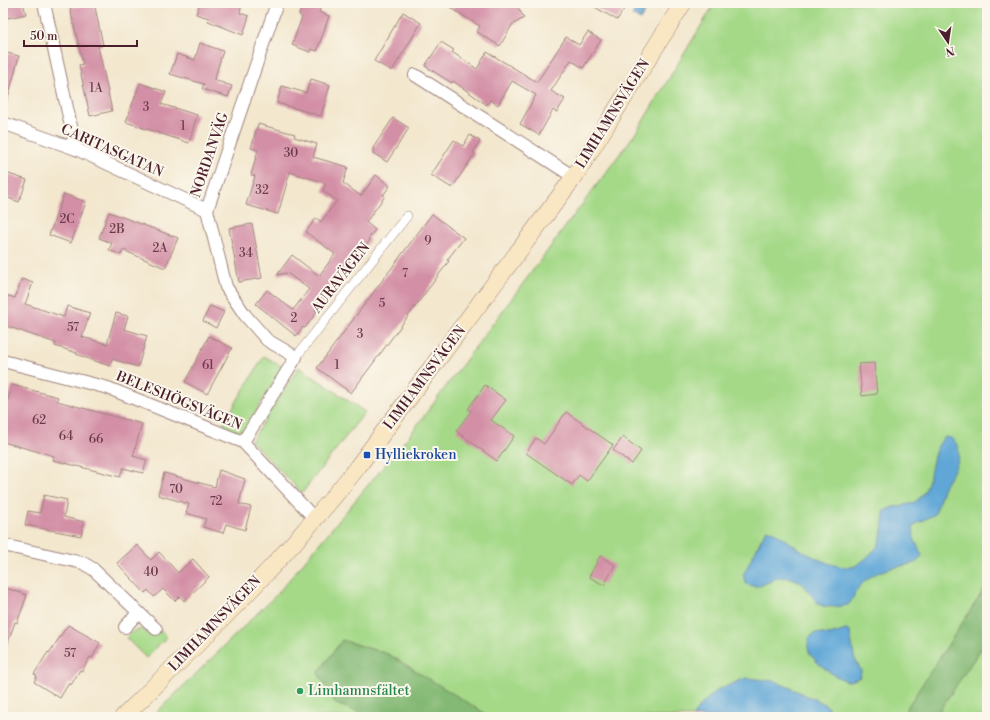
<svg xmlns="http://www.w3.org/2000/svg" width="990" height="720" viewBox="0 0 990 720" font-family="'Libre Bodoni',serif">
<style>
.green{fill:#a5d988;stroke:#787c5a}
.forest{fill:#84b974;stroke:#676c50}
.water{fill:#61a7d7;stroke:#566381}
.building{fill:#d38fa6}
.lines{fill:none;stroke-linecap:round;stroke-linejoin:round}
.pedestrian-casing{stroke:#9e837c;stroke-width:10}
.minor-casing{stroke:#9e837c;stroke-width:14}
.secondary-casing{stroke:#9e837c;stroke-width:18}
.pedestrian{stroke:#fff;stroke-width:9}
.minor{stroke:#fff;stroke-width:12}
.secondary{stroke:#f9e7c3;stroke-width:17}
.transit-dot{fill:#1a4fb4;stroke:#fbf7ec;stroke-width:1.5}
.leisure-dot{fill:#2e9e5b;stroke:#fbf7ec;stroke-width:1.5}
.labels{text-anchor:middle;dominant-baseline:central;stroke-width:4;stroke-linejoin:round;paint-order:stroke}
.number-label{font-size:12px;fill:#6c3b4a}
.street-label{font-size:14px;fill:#4a1f2b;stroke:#fbf7ec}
.transit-label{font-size:14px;fill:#164399;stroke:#fbf7ec;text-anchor:start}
.leisure-label{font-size:14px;fill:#27864d;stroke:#fbf7ec;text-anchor:start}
</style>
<rect width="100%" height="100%" fill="#fbf7ec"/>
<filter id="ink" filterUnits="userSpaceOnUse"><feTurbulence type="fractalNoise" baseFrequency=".025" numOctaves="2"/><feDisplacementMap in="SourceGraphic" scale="8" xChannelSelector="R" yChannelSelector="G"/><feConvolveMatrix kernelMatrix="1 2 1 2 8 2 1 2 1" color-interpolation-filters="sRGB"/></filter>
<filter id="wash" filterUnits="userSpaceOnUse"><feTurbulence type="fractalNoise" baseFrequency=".012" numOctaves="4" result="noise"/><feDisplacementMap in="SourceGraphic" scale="16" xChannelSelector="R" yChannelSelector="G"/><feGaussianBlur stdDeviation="0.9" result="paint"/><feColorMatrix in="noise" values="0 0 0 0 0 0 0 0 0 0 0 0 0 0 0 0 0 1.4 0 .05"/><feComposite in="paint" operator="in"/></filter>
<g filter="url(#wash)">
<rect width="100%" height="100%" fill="#f3e7ce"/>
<g class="green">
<path d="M715,3H987V717H152L278,593L409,436L637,131Z"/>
<path d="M264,356L283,367L242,435L223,424Z"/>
<path d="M299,367L365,412L302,493L251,441Z"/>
<path d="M142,629L151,635L159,629L167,637L146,658L126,638L133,631Z"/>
</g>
<g class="forest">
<path d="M987,585V640L935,717H901Z"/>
<path d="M342,640L388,654L491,717H373L336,704L318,673Z"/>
</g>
<g class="water">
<path d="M639,3H651L640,20L632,15Z"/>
<path d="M945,437L951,438C970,454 950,474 943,489C940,497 938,506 935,514L913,526L914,538L922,556L916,563C894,568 876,568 859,587C854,592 853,601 848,605C841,606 830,608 823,606C811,602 810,582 790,578C771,574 764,592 746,584L743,575L766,530H771C791,543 825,569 851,567C858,567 872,553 877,547C884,537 881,522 885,511C894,503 912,510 923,494C934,477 929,451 945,437Z"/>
<path d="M846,630L850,632L854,657L861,671L860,677C856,679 852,681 848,681C837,679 812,661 809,651C807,647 808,642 809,638L815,633L830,635Z"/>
<path d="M746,678L775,681L825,704L829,709L827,717H693L698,708L717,690Z"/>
</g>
<g id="blocks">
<g class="building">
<path d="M3,3H23L26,14L3,19Z"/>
<path d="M94,3L103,45L98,46L112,111L90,116L79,65L83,64L70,8Z"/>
<path d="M200,3H242L240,13L249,16L243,35L208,21L209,18L196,14Z"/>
<path d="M303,3H322L319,12L329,16L317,51L311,49L310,52L292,45L302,17L299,15Z"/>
<path d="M443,3H505L511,7L516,4L524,18L512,25L500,46L477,32L480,26Z"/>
<path d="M588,3H614L624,9L617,20Z"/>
<path d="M403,12L421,23L392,71L374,61Z"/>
<path d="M588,32L601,40L583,68L571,60L551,91L565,99L557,112L553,110L539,135L520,124L536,95L512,81L498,105L490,100L487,105L453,81L452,83L425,66L441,42L454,50L452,52L477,69L487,52L537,82L566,37L579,45Z"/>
<path d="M200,43L223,51L214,80L232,86L228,97L202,89L204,84L170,74L177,54L195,60Z"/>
<path d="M3,52L19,56L7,101L3,100Z"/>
<path d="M311,79L330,85L321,116L277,103L282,86L306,93Z"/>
<path d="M140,83L166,92L161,104L197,115L189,143L126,122Z"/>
<path d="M393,118L409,128L387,162L373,153V148Z"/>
<path d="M258,124L295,134L294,137L317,144L313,157L348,167L343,183L361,196L376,175L390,186L383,195L385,196L366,222L375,230L368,239L370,240L331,293L329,292L315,310L317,312L305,328L303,327L296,336L256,304L267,290L293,310L309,289L287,273L277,275L292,255L319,276L335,254L306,232L316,218L321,222L337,201L323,191L326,183L290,172L278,214L246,205L255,176L251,175L258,150L251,148Z"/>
<path d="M470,135L480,141L473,152L475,153L452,188L431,175L454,140L463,146Z"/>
<path d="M3,172L27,180L19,202L3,196Z"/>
<path d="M64,194L86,202L71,243L49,235Z"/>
<path d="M109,212L178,238L165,268L123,250L121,255L109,250L112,243L99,238Z"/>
<path d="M432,214L464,238L447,260L449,261L351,393L317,368Z"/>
<path d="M252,224L262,278L239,282L229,228Z"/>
<path d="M22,279L33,283L25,304L64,317L67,306L90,313L82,337L107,344L116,313L128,316L124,329L147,336L138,367L112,359L110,366L89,359L76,354L77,353L55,346L56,343L3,325V294L15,298Z"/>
<path d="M210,306L224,312L216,328L203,321Z"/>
<path d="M209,336L232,348L207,394L185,382Z"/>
<path d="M874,363L877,394L862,396L859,364Z"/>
<path d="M12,385L58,397L57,401L142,424L133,456L147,460L143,473L123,468L120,477L53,460L54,456L3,442V418Z"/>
<path d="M485,385L506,400L491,420L514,436L497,461L456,431L471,411L468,409Z"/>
<path d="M566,412L613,445L587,481L579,475L572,485L526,453L536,438L544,444Z"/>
<path d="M623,437L641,451L632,464L613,450Z"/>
<path d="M219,470L245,479L239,504L251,507L245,530L226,524L223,533L203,527L206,519L186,513L189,504L158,495L164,473L215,487Z"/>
<path d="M44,495L67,500L64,517L84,522L81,536L25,525L28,511L40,513Z"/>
<path d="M137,545L151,560L159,552L178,573L193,559L209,577L184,601L180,596L175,601L163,589L154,597L148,590L145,593L117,563Z"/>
<path d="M600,556L615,565L604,585L589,577Z"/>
<path d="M3,587L27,595L17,623L15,622L5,650H3Z"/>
<path d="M68,625L100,643L92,658L90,657L82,671L80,670L71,685L69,683L60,698L34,682L37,676L34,674L48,652L49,653Z"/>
</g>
</g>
</g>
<g filter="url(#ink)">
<use href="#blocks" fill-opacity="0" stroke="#9e837c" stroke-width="1"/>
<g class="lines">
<g class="pedestrian-casing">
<path id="pedestrian" d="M296,357L407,216"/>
</g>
<g class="minor-casing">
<g id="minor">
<path d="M44,3L76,149"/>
<path d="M415,75L574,177"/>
<path d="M3,123L76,149L207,210"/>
<path d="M3,361L108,388L243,442L315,519"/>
<path d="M243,442L296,357L267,340L245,315L226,287L207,210L277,3"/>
<path d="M3,545L83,563L93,569L156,629"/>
<path d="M125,627L138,613"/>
</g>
</g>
<g class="secondary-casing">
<path id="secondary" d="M123,717C204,638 286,558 356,469L574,177L683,3"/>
</g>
<use href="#pedestrian" class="pedestrian"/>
<use href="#minor" class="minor"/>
<use href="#secondary" class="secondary"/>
</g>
</g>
<rect class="transit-dot" x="363" y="451" width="8" height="8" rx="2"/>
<circle class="leisure-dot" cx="300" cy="691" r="4"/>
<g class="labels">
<g class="number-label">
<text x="96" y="88">1A</text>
<text x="146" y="107">3</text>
<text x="183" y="126">1</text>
<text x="291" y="153">30</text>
<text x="262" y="190">32</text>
<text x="67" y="219">2C</text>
<text x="117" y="229">2B</text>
<text x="428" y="241">9</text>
<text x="160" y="248">2A</text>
<text x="246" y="253">34</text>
<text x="405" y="273">7</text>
<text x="382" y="303">5</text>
<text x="294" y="318">2</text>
<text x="73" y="327">57</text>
<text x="360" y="334">3</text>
<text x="208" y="365">61</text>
<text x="337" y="365">1</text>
<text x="39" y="420">62</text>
<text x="66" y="436">64</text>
<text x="96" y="439">66</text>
<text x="176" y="489">70</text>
<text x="216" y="501">72</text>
<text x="151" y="572">40</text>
<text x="70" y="653">57</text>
</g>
<g class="street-label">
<text transform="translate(613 114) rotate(-58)">LIMHAMNSVÄGEN</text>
<text transform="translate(112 151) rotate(24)">CARITASGATAN</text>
<text transform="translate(210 155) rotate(-71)">NORDANVÄG</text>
<text transform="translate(341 278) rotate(-52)">AURAVÄGEN</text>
<text transform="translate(425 378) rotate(-53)">LIMHAMNSVÄGEN</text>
<text transform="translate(179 401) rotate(22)">BELESHÖGSVÄGEN</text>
<text transform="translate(215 624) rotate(-46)">LIMHAMNSVÄGEN</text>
</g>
<g class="transit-label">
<text x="375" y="455">Hylliekroken</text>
</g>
<g class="leisure-label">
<text x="308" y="691">Limhamnsfältet</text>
</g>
</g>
<rect width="990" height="720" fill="none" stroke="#fbf7ec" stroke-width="16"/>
<g transform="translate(948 42) rotate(167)" stroke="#fbf7ec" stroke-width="3" paint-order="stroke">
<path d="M0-3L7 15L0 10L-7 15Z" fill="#4a1f2b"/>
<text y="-6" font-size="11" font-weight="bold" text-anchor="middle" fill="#4a1f2b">N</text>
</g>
<path d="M24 40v6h113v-6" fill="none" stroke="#4a1f2b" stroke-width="2"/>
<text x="30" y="40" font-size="12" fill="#4a1f2b" stroke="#fbf7ec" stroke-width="3" paint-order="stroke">50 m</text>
</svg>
